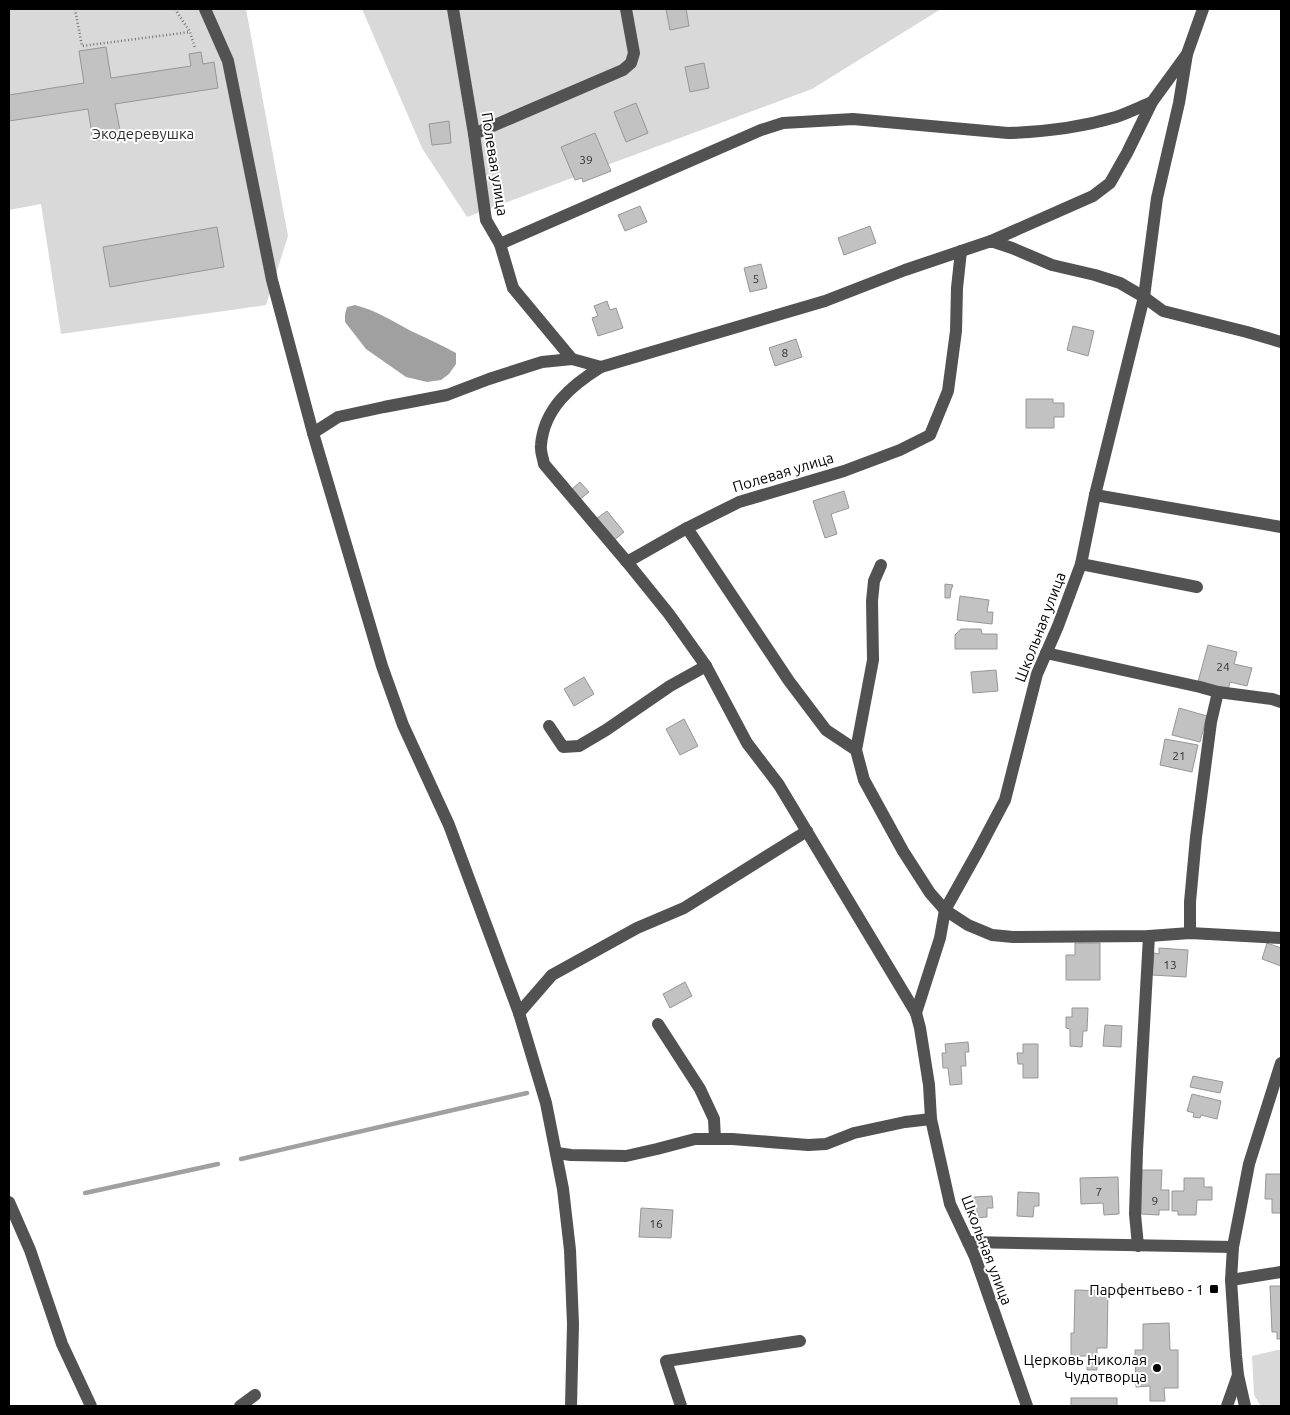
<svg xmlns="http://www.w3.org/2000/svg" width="1290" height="1415" viewBox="0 0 1290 1415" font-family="Ubuntu,sans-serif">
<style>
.green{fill:#d9d9d9}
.water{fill:#a0a0a0}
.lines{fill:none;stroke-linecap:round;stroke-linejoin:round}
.stream{stroke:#a0a0a0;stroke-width:4.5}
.building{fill:#c2c2c2;stroke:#969696}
.path{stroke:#747474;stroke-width:2.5;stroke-dasharray:1 2.5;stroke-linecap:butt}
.minor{stroke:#525252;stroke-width:12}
.poi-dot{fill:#000;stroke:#fff;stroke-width:2}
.labels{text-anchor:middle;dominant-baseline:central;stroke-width:4;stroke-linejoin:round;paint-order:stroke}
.number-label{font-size:12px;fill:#303030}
.park-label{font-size:15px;fill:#303030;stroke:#fff}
.street-label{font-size:15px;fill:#000;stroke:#fff}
.poi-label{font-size:15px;fill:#000;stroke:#fff;text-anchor:end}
</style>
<rect width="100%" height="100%" fill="#fff"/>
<g class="green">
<path d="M9,9H246L288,236L266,305L61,334L41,204L9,210Z"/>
<path d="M362,9H941L812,89L467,217L422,148Z"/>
<path d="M1277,1350H1281V1406H1261L1254,1395L1252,1356Z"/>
</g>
<path class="water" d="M355,305C375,310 393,321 411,331C426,338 442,345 456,353V364L449,374L441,380L427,382L406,377L366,349L345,322V314L347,307Z"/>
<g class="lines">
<g class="stream">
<path d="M241,1159L527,1093"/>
<path d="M85,1193L218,1164"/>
</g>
</g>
<g class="building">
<path d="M666,9H686L689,26L670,30Z"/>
<path d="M106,47L111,78L191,66L189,54L201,52L203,64L214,62L218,88L115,104L121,136L93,141L88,109L9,121V95L84,83L79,51Z"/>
<path d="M704,63L709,88L690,92L685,67Z"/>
<path d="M636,103L648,133L626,142L614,112Z"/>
<path d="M449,121L451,143L432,145L429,124Z"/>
<path d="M595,133L611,171L583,182L582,178L575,180L561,147Z"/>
<path d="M640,206L647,222L625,231L618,215Z"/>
<path d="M870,226L876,243L844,255L838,238Z"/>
<path d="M217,227L224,267L110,287L103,247Z"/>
<path d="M761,264L767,288L750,292L744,268Z"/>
<path d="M607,301L610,310L616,308L623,328L598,336L592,318L598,316L594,306Z"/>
<path d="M1073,326L1094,331L1088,356L1067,350Z"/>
<path d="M796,339L802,357L775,366L769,348Z"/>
<path d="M1026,399H1053V403H1064V417H1054V428H1026Z"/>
<path d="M580,482L589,492L579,500L571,490Z"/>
<path d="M844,491L849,508L831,514L837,534L825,538L813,501Z"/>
<path d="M607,511L624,532L613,541L596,519Z"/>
<path d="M945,584L953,585L951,590L950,598H945Z"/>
<path d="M960,596L989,600L987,612H993L992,624L957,620Z"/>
<path d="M961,629H981L982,634H997V649H955V635Z"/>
<path d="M1208,645L1237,652L1234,664L1252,668L1247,686L1230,682L1228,690L1198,682Z"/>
<path d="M996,670L998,691L973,693L971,672Z"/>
<path d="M584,677L594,694L574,706L564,689Z"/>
<path d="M1179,708L1207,716L1200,742L1172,735Z"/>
<path d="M684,719L698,746L680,755L666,729Z"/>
<path d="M1165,739L1198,745L1192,772L1160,765Z"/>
<path d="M1075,943H1100V980H1066V955H1075Z"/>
<path d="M1267,943L1281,948V966L1262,959Z"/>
<path d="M1159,948L1188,950L1186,977L1152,975L1154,953L1159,954Z"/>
<path d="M685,982L692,996L670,1008L663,994Z"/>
<path d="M1072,1008H1088L1087,1031H1083L1082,1047L1070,1046V1029L1066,1028V1017H1072Z"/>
<path d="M1105,1025L1122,1026L1121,1047L1103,1046Z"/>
<path d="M968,1042L969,1052H965L966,1066H961L962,1084L950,1085L948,1068H943L942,1053H946L945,1044Z"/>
<path d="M1023,1044H1038V1078H1023V1064H1018L1017,1053H1023Z"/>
<path d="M1193,1076L1223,1082L1220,1093L1190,1087Z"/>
<path d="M1192,1094L1221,1101L1217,1119L1201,1115L1200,1118L1193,1117L1194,1113L1187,1111Z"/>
<path d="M1142,1170H1162L1161,1190H1169V1210H1159V1215L1141,1214Z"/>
<path d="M1266,1174H1281V1213H1272V1199H1265Z"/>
<path d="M1118,1177L1119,1214L1104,1215L1103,1203L1081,1204L1080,1178Z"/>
<path d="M1184,1178H1204V1187H1212V1200H1197L1196,1215H1178V1211H1172V1191H1184Z"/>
<path d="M1018,1192L1039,1193V1206H1034L1033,1217L1017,1216Z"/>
<path d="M992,1196L993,1208H987V1217L975,1218L974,1197Z"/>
<path d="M641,1208L673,1210L671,1238L639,1237Z"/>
<path d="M1270,1286H1281V1339H1277V1332H1272Z"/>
<path d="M1075,1290L1108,1291L1107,1348H1097V1370H1087L1088,1356H1071V1333H1074Z"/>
<path d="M1169,1323L1170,1350H1178V1388H1164L1165,1401H1150V1386L1136,1387L1135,1350H1143V1324Z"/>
<rect x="1071" y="1398" width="46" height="8"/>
</g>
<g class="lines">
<g class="path">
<path d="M75,9L82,46L190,32"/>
<path d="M175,9L190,32L195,48"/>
</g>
<g class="minor">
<path d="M205,9L228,61L272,280L313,433L382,666L403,725L449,825L519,1013L546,1103L563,1189L570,1250L573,1324L571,1406"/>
<path d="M453,9L474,134L486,220L500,244L513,288L572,359L601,367"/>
<path d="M474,134L623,70L631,63L634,53L626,9"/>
<path d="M991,241L1093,196L1110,183L1127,153L1152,102L1187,54L1203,9"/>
<path d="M500,244L761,130L783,123L853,119L1008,133C1043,132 1082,127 1116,117C1128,113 1140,107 1152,102"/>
<path d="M313,433L338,417L384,407L447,395L489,379L542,362L572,359"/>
<path d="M1095,495L1281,527"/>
<path d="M687,528L789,681L826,730L856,750L864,780L903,851L930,893L945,910L968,925L992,935L1013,937L1149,936L1190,933L1281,938"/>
<path d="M627,562L687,528L739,502L844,471L900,450L930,435L948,391L956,331L957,288L961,251"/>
<path d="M1081,564L1197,587"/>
<path d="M1046,653L1200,687L1218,692L1272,699L1281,702"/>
<path d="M549,726L563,747L579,746L606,730L670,686L706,666"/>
<path d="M856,750L873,660L872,601L874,581L881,565"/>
<path d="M1190,933V902L1196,837L1211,722L1218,692"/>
<path d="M519,1013L552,975L637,928L684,908L807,831"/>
<path d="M916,1013L940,938L945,910L978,851L1005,800L1037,674L1058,626L1081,564L1095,495L1144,297L1157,198L1179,103L1187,54"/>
<path d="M658,1024L700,1089L714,1119L715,1139"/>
<path d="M557,1153L571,1155L626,1156L657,1149L695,1139H732L808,1145L826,1144L854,1133L905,1122L931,1119"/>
<path d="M9,1202L30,1250L62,1344L91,1406"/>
<path d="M968,1242L1233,1247"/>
<path d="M1138,1246L1135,1214L1137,1151L1149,936"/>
<path d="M1231,1280L1281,1272"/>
<path d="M240,1406L255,1395"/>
<path d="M681,1406L666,1361L800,1341"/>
<path d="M1027,1406L975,1257L950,1204L931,1119L929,1085L920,1028L916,1013L779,785L747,743L706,666L669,614L627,562L544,464C543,458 540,451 541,445C544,408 572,385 601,367L825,301L905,270L991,241L1012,248L1052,265L1095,275L1120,283L1144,297L1163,311L1247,332L1281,342"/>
<path d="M1227,1406L1238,1375"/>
<path d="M1245,1406L1238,1375L1236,1355L1231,1280L1233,1247L1249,1164L1281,1063"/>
</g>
</g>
<g class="poi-dot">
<rect x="1209" y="1284" width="10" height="10" rx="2.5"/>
<circle cx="1157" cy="1368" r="5"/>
</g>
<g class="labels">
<g class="number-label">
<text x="586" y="159">39</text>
<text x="756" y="278">5</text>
<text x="785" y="352">8</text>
<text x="1223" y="666">24</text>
<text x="1179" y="755">21</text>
<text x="1170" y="964">13</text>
<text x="1099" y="1191">7</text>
<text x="1155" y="1200">9</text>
<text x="656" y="1223">16</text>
</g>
<g class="park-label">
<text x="143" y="133">Экодеревушка</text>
</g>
<g class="street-label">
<text transform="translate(495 164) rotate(81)">Полевая улица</text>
<text transform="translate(783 472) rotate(-17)">Полевая улица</text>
<text transform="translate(1040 627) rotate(-69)">Школьная улица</text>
<text transform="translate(987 1250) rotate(69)">Школьная улица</text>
</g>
<g class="poi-label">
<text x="1204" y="1289">Парфентьево - 1</text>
<text x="1147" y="1359">Церковь Николая<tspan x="1147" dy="17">Чудотворца</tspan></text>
</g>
</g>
<rect width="1290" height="1415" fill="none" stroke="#000000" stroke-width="20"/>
</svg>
